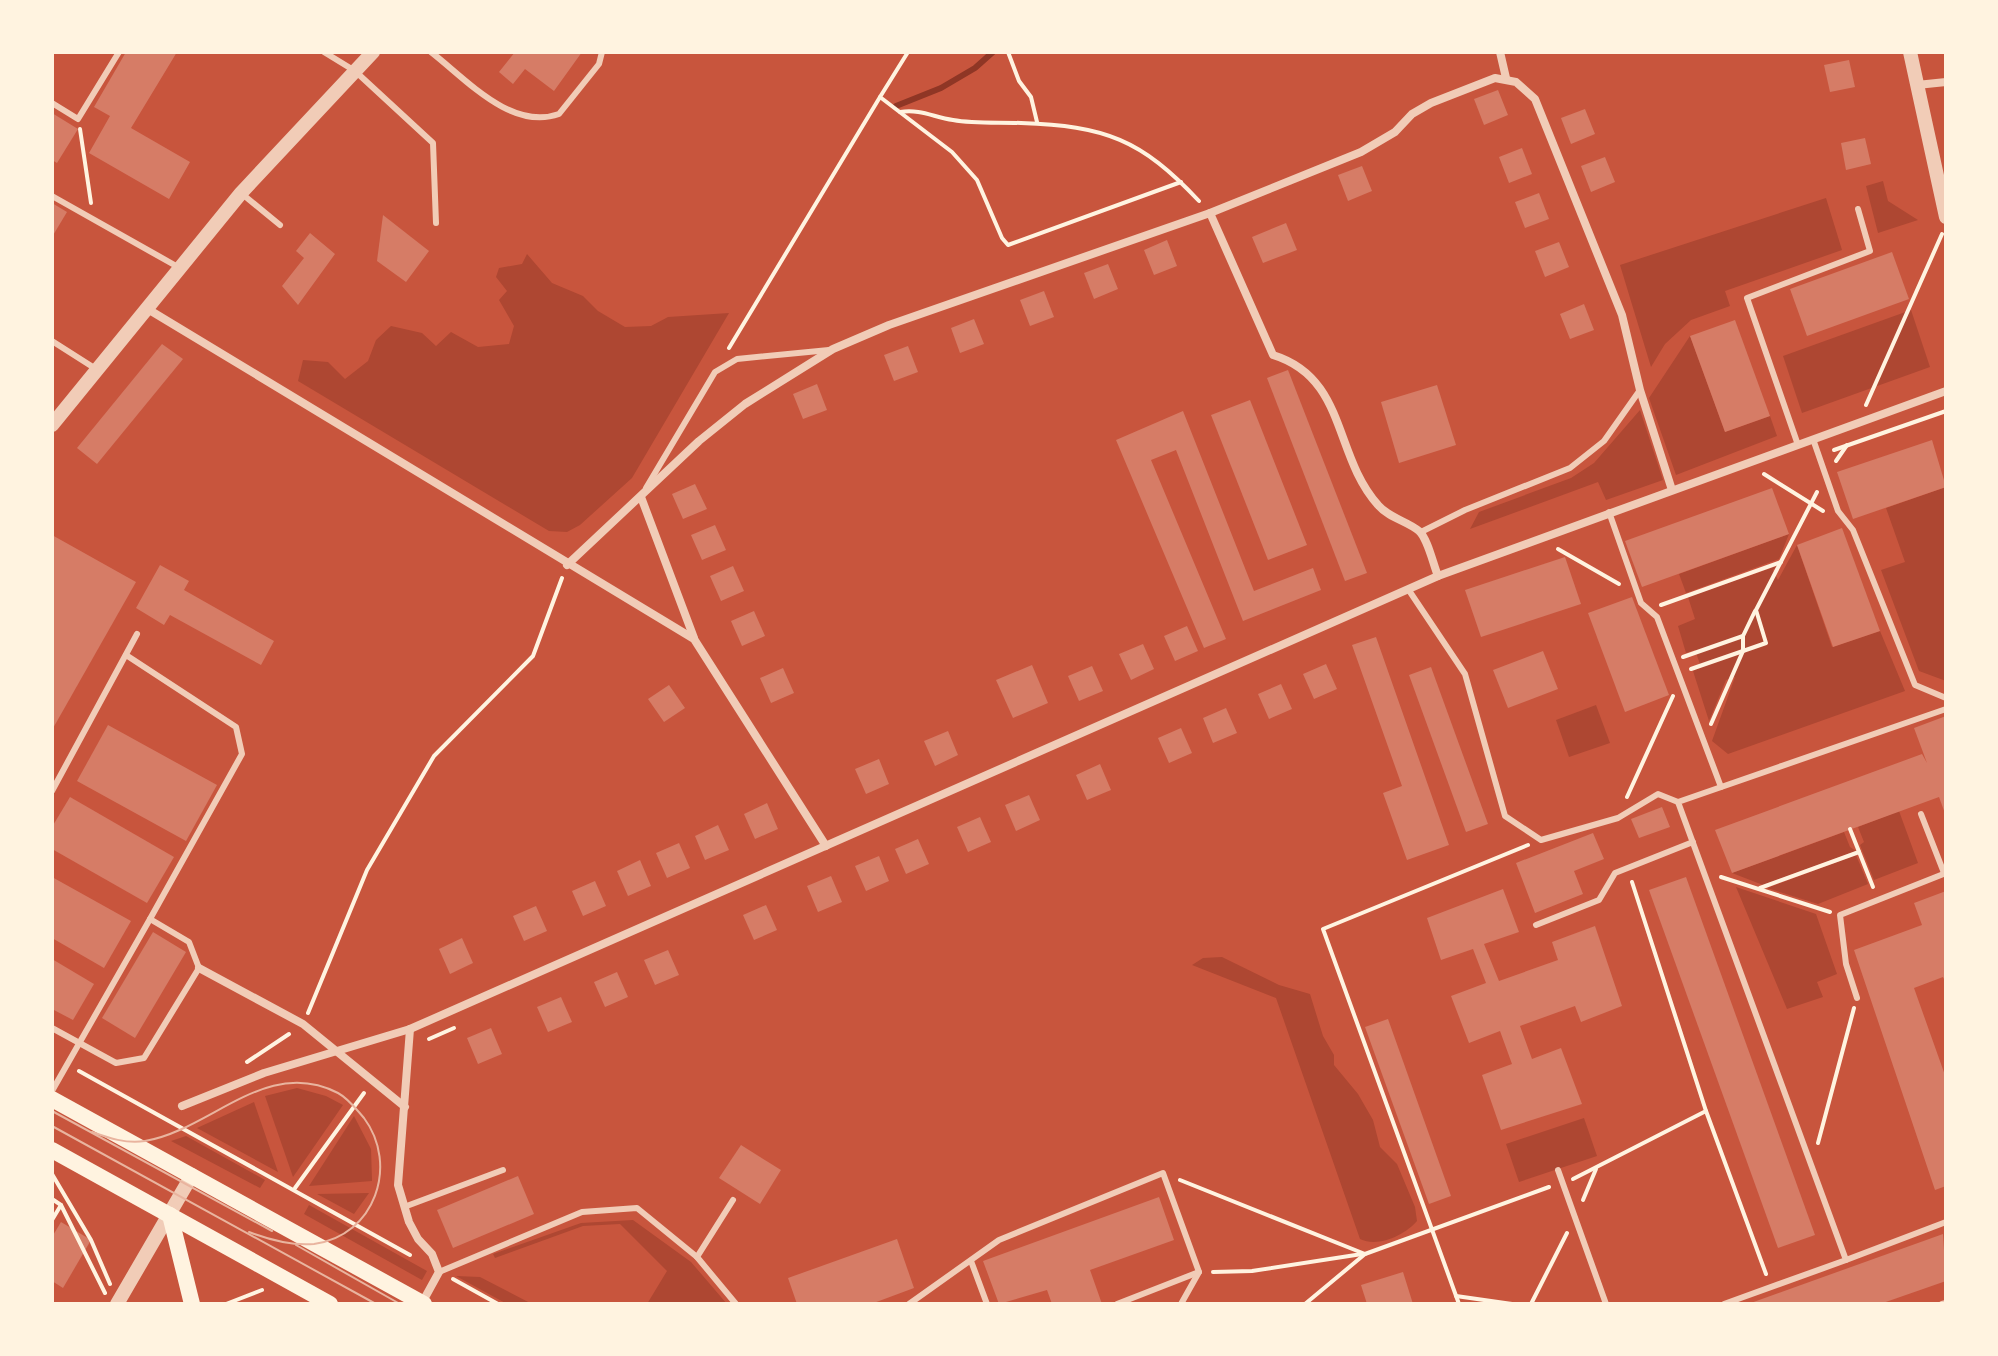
<svg xmlns="http://www.w3.org/2000/svg" width="1998" height="1356" viewBox="0 0 1998 1356" font-family="'Alegreya Sans',sans-serif">
<style>
.green{fill:#ae4732}
.lines{fill:none;stroke-linecap:round;stroke-linejoin:round}
.stream{stroke:#8f3625;stroke-width:6}
.building{fill:#d67c66}
.path{stroke:#fff3e0;stroke-width:4}
.service{stroke:#f1ccb7;stroke-width:6}
.minor{stroke:#f1ccb7;stroke-width:8}
.tertiary{stroke:#f1ccb7;stroke-width:14}
.secondary{stroke:#fff3e0;stroke-width:16}
.tram{stroke:#e9b49f;stroke-width:2}
</style>
<rect width="100%" height="100%" fill="#c8553d"/>
<g class="green">
<path d="M1883,181L1888,201L1918,220L1878,233L1866,186Z"/>
<path d="M1826,198L1842,250L1725,291L1730,306L1691,320L1665,344L1651,367L1620,265Z"/>
<path d="M527,254L552,283L583,296L598,311L625,327L651,326L668,317L729,313L632,478L580,525L567,532L549,531L298,381L303,360L328,362L345,379L368,361L376,340L391,326L422,333L436,346L451,332L478,347L509,344L514,326L499,300L507,291L496,277L499,268L522,264Z"/>
<path d="M1911,310L1930,367L1802,413L1783,356Z"/>
<path d="M1690,336L1725,432L1770,416L1777,436L1676,475L1649,398Z"/>
<path d="M1640,410L1663,480L1606,500L1598,482L1470,529L1479,512L1571,478L1594,463Z"/>
<path d="M1946,487V681L1919,671L1881,570L1905,562L1886,508Z"/>
<path d="M1789,534L1779,559L1686,593L1679,574Z"/>
<path d="M1797,545L1832,647L1880,631L1905,691L1728,754L1712,741L1735,677L1726,680L1709,721L1693,671L1701,667L1695,650L1686,653L1678,626L1695,619L1688,597L1777,566L1773,570L1778,580Z"/>
<path d="M1596,705L1610,743L1569,757L1556,720Z"/>
<path d="M1899,811L1918,863L1874,880L1860,845L1864,842L1858,827Z"/>
<path d="M1844,832L1850,847L1856,851L1763,885L1732,873Z"/>
<path d="M1856,855L1868,884L1818,904L1767,888Z"/>
<path d="M1736,887L1816,914L1837,974L1817,982L1823,997L1787,1009Z"/>
<path d="M1222,957L1279,985L1310,994L1323,1036L1334,1055V1065L1358,1094L1373,1120L1380,1147L1397,1164L1415,1207L1417,1221C1405,1235 1378,1248 1360,1239L1276,998L1192,965L1203,958Z"/>
<path d="M297,1088L326,1096L343,1105L293,1177L265,1096Z"/>
<path d="M254,1102L278,1172L197,1128Z"/>
<path d="M354,1116L371,1149L372,1181L309,1186Z"/>
<path d="M1584,1118L1597,1156L1519,1182L1506,1144Z"/>
<path d="M186,1136L265,1180L260,1188L171,1141Z"/>
<path d="M369,1193L354,1214L317,1194Z"/>
<path d="M309,1205L427,1271L422,1280L304,1214Z"/>
<path d="M633,1220L691,1262L727,1304H647L667,1271L620,1224L583,1226L495,1258L493,1254L581,1223Z"/>
<path d="M456,1276L480,1277L532,1304H507Z"/>
</g>
<g class="lines">
<path class="stream" d="M896,106L941,88L975,68L993,52"/>
</g>
<g class="building">
<path d="M126,52H177L131,128L190,162L169,199L89,153L110,116L94,107Z"/>
<path d="M515,52H582L554,91L525,69L513,84L499,72Z"/>
<path d="M1849,60L1855,87L1830,92L1824,65Z"/>
<path d="M1498,90L1508,115L1484,125L1474,99Z"/>
<path d="M1585,109L1595,134L1571,144L1561,118Z"/>
<path d="M52,113L78,129L57,163L52,160Z"/>
<path d="M1865,138L1871,164L1846,170L1841,143Z"/>
<path d="M1522,148L1532,174L1509,183L1499,157Z"/>
<path d="M1605,157L1615,182L1591,192L1581,166Z"/>
<path d="M1362,166L1372,191L1348,201L1338,175Z"/>
<path d="M1539,193L1549,219L1525,228L1515,202Z"/>
<path d="M52,203L67,212L52,237Z"/>
<path d="M383,215L429,251L406,282L377,261Z"/>
<path d="M1286,223L1297,250L1263,263L1252,237Z"/>
<path d="M310,233L335,254L298,305L282,286L304,258L296,251Z"/>
<path d="M1167,240L1177,266L1154,275L1144,250Z"/>
<path d="M1559,242L1569,267L1545,277L1535,251Z"/>
<path d="M1892,252L1909,299L1807,336L1790,289Z"/>
<path d="M1108,264L1118,289L1094,299L1084,273Z"/>
<path d="M1044,291L1054,317L1030,326L1020,300Z"/>
<path d="M1584,304L1594,330L1570,339L1560,314Z"/>
<path d="M974,319L984,344L960,353L951,328Z"/>
<path d="M1735,320L1770,416L1725,432L1690,336Z"/>
<path d="M162,344L183,359L97,464L77,448Z"/>
<path d="M908,346L918,372L894,381L884,355Z"/>
<path d="M1288,370L1367,573L1345,581L1267,378Z"/>
<path d="M817,384L827,410L803,419L793,394Z"/>
<path d="M1437,385L1456,445L1399,463L1381,402Z"/>
<path d="M1250,400L1307,545L1268,560L1211,415Z"/>
<path d="M1183,411L1254,591L1313,568L1321,590L1243,621L1176,450L1151,460L1226,639L1204,648L1116,440Z"/>
<path d="M1932,440L1946,487L1853,519L1837,472Z"/>
<path d="M695,484L707,509L683,519L672,494Z"/>
<path d="M1772,488L1789,534L1642,587L1625,541Z"/>
<path d="M715,525L726,550L702,560L691,535Z"/>
<path d="M1842,528L1880,631L1833,647L1797,545Z"/>
<path d="M52,535L136,582L52,730Z"/>
<path d="M1565,557L1581,604L1481,637L1465,590Z"/>
<path d="M160,565L189,581L184,590L274,641L261,665L170,615L164,625L136,608Z"/>
<path d="M733,566L744,591L721,601L710,576Z"/>
<path d="M1632,597L1669,695L1625,712L1588,613Z"/>
<path d="M754,611L765,636L742,646L731,621Z"/>
<path d="M1187,626L1198,651L1175,661L1164,636Z"/>
<path d="M1376,637L1449,845L1407,860L1383,793L1402,786L1352,645Z"/>
<path d="M1143,644L1154,669L1131,680L1119,654Z"/>
<path d="M1543,651L1558,689L1508,708L1493,670Z"/>
<path d="M1326,664L1337,689L1314,699L1303,674Z"/>
<path d="M1032,665L1048,703L1013,718L996,680Z"/>
<path d="M1092,666L1103,691L1079,701L1068,676Z"/>
<path d="M1431,667L1488,824L1466,832L1409,675Z"/>
<path d="M783,668L794,693L771,703L760,678Z"/>
<path d="M1281,684L1292,709L1269,719L1258,694Z"/>
<path d="M669,685L685,708L664,722L648,699Z"/>
<path d="M1226,708L1237,733L1213,743L1203,718Z"/>
<path d="M1946,716V816L1939,797L1732,873L1715,830L1922,754L1927,763L1914,728Z"/>
<path d="M108,725L217,785L186,841L77,781Z"/>
<path d="M1181,728L1192,753L1169,763L1158,738Z"/>
<path d="M948,731L958,755L935,766L924,741Z"/>
<path d="M879,759L889,784L866,794L855,769Z"/>
<path d="M1100,764L1111,790L1087,800L1076,775Z"/>
<path d="M1029,795L1040,820L1016,831L1005,805Z"/>
<path d="M70,797L174,857L147,903L52,849V827Z"/>
<path d="M767,803L778,829L755,839L744,814Z"/>
<path d="M1662,807L1670,827L1639,838L1631,819Z"/>
<path d="M980,817L991,842L968,852L957,827Z"/>
<path d="M718,825L729,850L705,860L695,836Z"/>
<path d="M1593,833L1604,859L1574,871L1583,894L1535,913L1516,863Z"/>
<path d="M918,839L929,864L906,874L895,849Z"/>
<path d="M679,843L690,868L667,878L656,853Z"/>
<path d="M879,856L889,881L866,891L855,866Z"/>
<path d="M640,860L651,886L628,896L617,871Z"/>
<path d="M831,876L842,902L818,912L807,886Z"/>
<path d="M52,877L131,921L104,968L52,938Z"/>
<path d="M1686,877L1815,1235L1778,1248L1649,890Z"/>
<path d="M595,881L606,906L583,916L572,891Z"/>
<path d="M1503,889L1519,932L1484,944L1499,981L1558,960L1552,942L1595,926L1622,1006L1581,1022L1575,1006L1520,1026L1532,1059L1561,1048L1582,1104L1501,1130L1482,1075L1512,1064L1500,1031L1469,1043L1451,996L1486,983L1473,949L1441,960L1427,918Z"/>
<path d="M1946,891V983L1943,977L1914,988L1946,1078V1186L1935,1190L1854,950L1922,925L1914,903Z"/>
<path d="M766,905L777,930L754,940L743,915Z"/>
<path d="M536,906L547,931L524,941L513,916Z"/>
<path d="M153,932L186,952L135,1038L102,1018Z"/>
<path d="M462,938L473,963L450,974L439,949Z"/>
<path d="M668,950L679,975L655,985L644,960Z"/>
<path d="M52,959L94,984L73,1020L52,1009Z"/>
<path d="M617,972L628,997L605,1007L594,982Z"/>
<path d="M561,997L572,1022L548,1032L537,1007Z"/>
<path d="M1388,1019L1451,1196L1429,1204L1365,1027Z"/>
<path d="M491,1028L502,1054L478,1064L467,1038Z"/>
<path d="M741,1145L781,1170L760,1204L719,1178Z"/>
<path d="M518,1176L534,1214L453,1248L437,1210Z"/>
<path d="M1159,1197L1174,1240L1090,1270L1102,1304H1052L1047,1290L999,1304L983,1261Z"/>
<path d="M61,1222L91,1240L63,1288L52,1281V1237Z"/>
<path d="M1943,1234L1946,1281L1880,1304H1748Z"/>
<path d="M897,1239L914,1288L871,1304H797L788,1278Z"/>
<path d="M1403,1272L1413,1304H1367L1361,1285Z"/>
</g>
<g class="lines">
<g class="path">
<path d="M908,52L880,97L952,152L977,180L1002,238L1008,245L1181,182"/>
<path d="M1008,52L1019,81L1031,97L1037,122"/>
<path d="M900,112C921,109 933,117 953,120C975,124 999,122 1021,123C1105,126 1141,139 1199,201"/>
<path d="M80,129L91,203"/>
<path d="M729,348L880,97"/>
<path d="M1866,405L1942,234"/>
<path d="M1834,450L1946,411"/>
<path d="M1836,461L1847,445"/>
<path d="M1764,474L1823,511"/>
<path d="M1558,549L1619,584"/>
<path d="M1661,605L1781,562"/>
<path d="M1683,657L1743,636L1755,611"/>
<path d="M1691,669L1743,651V636"/>
<path d="M1711,724L1743,651L1766,643L1756,610L1817,492"/>
<path d="M1627,797L1673,696"/>
<path d="M1850,829L1873,887"/>
<path d="M1721,877L1830,912"/>
<path d="M1632,882L1706,1111L1766,1274"/>
<path d="M1760,888L1859,852"/>
<path d="M308,1013L367,870L434,756L533,656L562,578"/>
<path d="M429,1039L454,1028"/>
<path d="M247,1062L289,1034"/>
<path d="M79,1071L410,1255"/>
<path d="M1818,1143L1854,1008"/>
<path d="M52,1174L91,1240L110,1284"/>
<path d="M1573,1179L1706,1111"/>
<path d="M1180,1180L1365,1254"/>
<path d="M295,1188L364,1093"/>
<path d="M52,1199L61,1205L105,1293"/>
<path d="M1583,1200L1596,1169"/>
<path d="M52,1220L61,1205"/>
<path d="M1213,1272L1252,1271L1362,1254"/>
<path d="M453,1279L498,1304"/>
<path d="M1456,1296L1512,1304"/>
<path d="M226,1304L262,1290"/>
<path d="M253,1304H260"/>
<path d="M1305,1304L1365,1254L1549,1187"/>
<path d="M1459,1304L1323,929L1528,845"/>
<path d="M1531,1304L1567,1233"/>
</g>
<g class="service">
<path d="M324,52L355,71L433,143L436,223"/>
<path d="M431,52C466,79 511,131 559,114L599,64L602,52"/>
<path d="M52,103L78,119L119,52"/>
<path d="M241,193L280,225"/>
<path d="M52,196L178,267"/>
<path d="M52,341L96,369"/>
<path d="M1813,439L1838,511L1853,530L1915,685L1946,698"/>
<path d="M1798,445L1747,298L1870,251L1858,209"/>
<path d="M646,488L715,372L737,359L829,350"/>
<path d="M1609,512L1641,603L1657,617L1721,787"/>
<path d="M1421,532L1465,510L1570,468L1604,441L1640,390"/>
<path d="M1408,589L1465,674L1505,816L1541,840L1618,818L1658,794L1678,802"/>
<path d="M52,791L137,634"/>
<path d="M1921,814L1944,873"/>
<path d="M1536,925L1599,900L1615,873L1693,842"/>
<path d="M1857,998L1846,964L1840,915L1946,873"/>
<path d="M52,1028L116,1063L144,1058L199,968L189,942L150,919L242,754L236,727L126,655"/>
<path d="M52,1091L150,919"/>
<path d="M1558,1170L1606,1304"/>
<path d="M404,1207L503,1170"/>
<path d="M697,1257L733,1200"/>
<path d="M1846,1260L1946,1222"/>
<path d="M971,1261L987,1304"/>
<path d="M439,1272L582,1212L637,1208L697,1257L736,1304"/>
<path d="M909,1304L999,1240L1163,1173L1199,1272L1181,1304"/>
<path d="M1117,1304L1199,1272"/>
<path d="M1724,1304L1846,1260L1678,802L1946,709"/>
<path d="M1942,1304L1946,1303"/>
</g>
<g class="minor">
<path d="M1500,52L1506,78"/>
<path d="M1917,85L1946,82"/>
<path d="M1210,213L1361,152L1395,132L1412,114L1431,103L1495,78L1516,82L1535,99L1622,315L1640,390L1672,490"/>
<path d="M146,308L694,639L826,846"/>
<path d="M641,497L694,638"/>
<path d="M567,565L699,441L745,404L833,349L889,325L1210,213L1273,355C1347,378 1333,455 1378,505C1389,518 1407,521 1419,531C1428,539 1433,564 1438,576"/>
<path d="M199,968L303,1024L405,1107"/>
<path d="M410,1029L398,1185L409,1222L418,1239L432,1254L439,1272L422,1303"/>
<path d="M182,1106L264,1073L410,1029L1438,576L1946,391"/>
</g>
<g class="tertiary">
<path d="M1910,52L1946,217"/>
<path d="M52,425L241,193L373,52"/>
<path d="M117,1304L192,1175"/>
</g>
<g class="secondary">
<path d="M52,1099L424,1304"/>
<path d="M52,1150L330,1304"/>
<path d="M170,1215L192,1304"/>
</g>
<g class="tram">
<path d="M52,1111L272,1231"/>
<path d="M52,1126L376,1304"/>
<path d="M92,1132C109,1138 126,1144 145,1141C211,1130 266,1056 338,1093C349,1099 356,1109 364,1118C399,1165 375,1236 314,1244C291,1246 270,1240 249,1232"/>
<path d="M296,1245L400,1304"/>
</g>
</g>
<rect width="1998" height="1356" fill="none" stroke="#fff3e0" stroke-width="108"/>
</svg>
